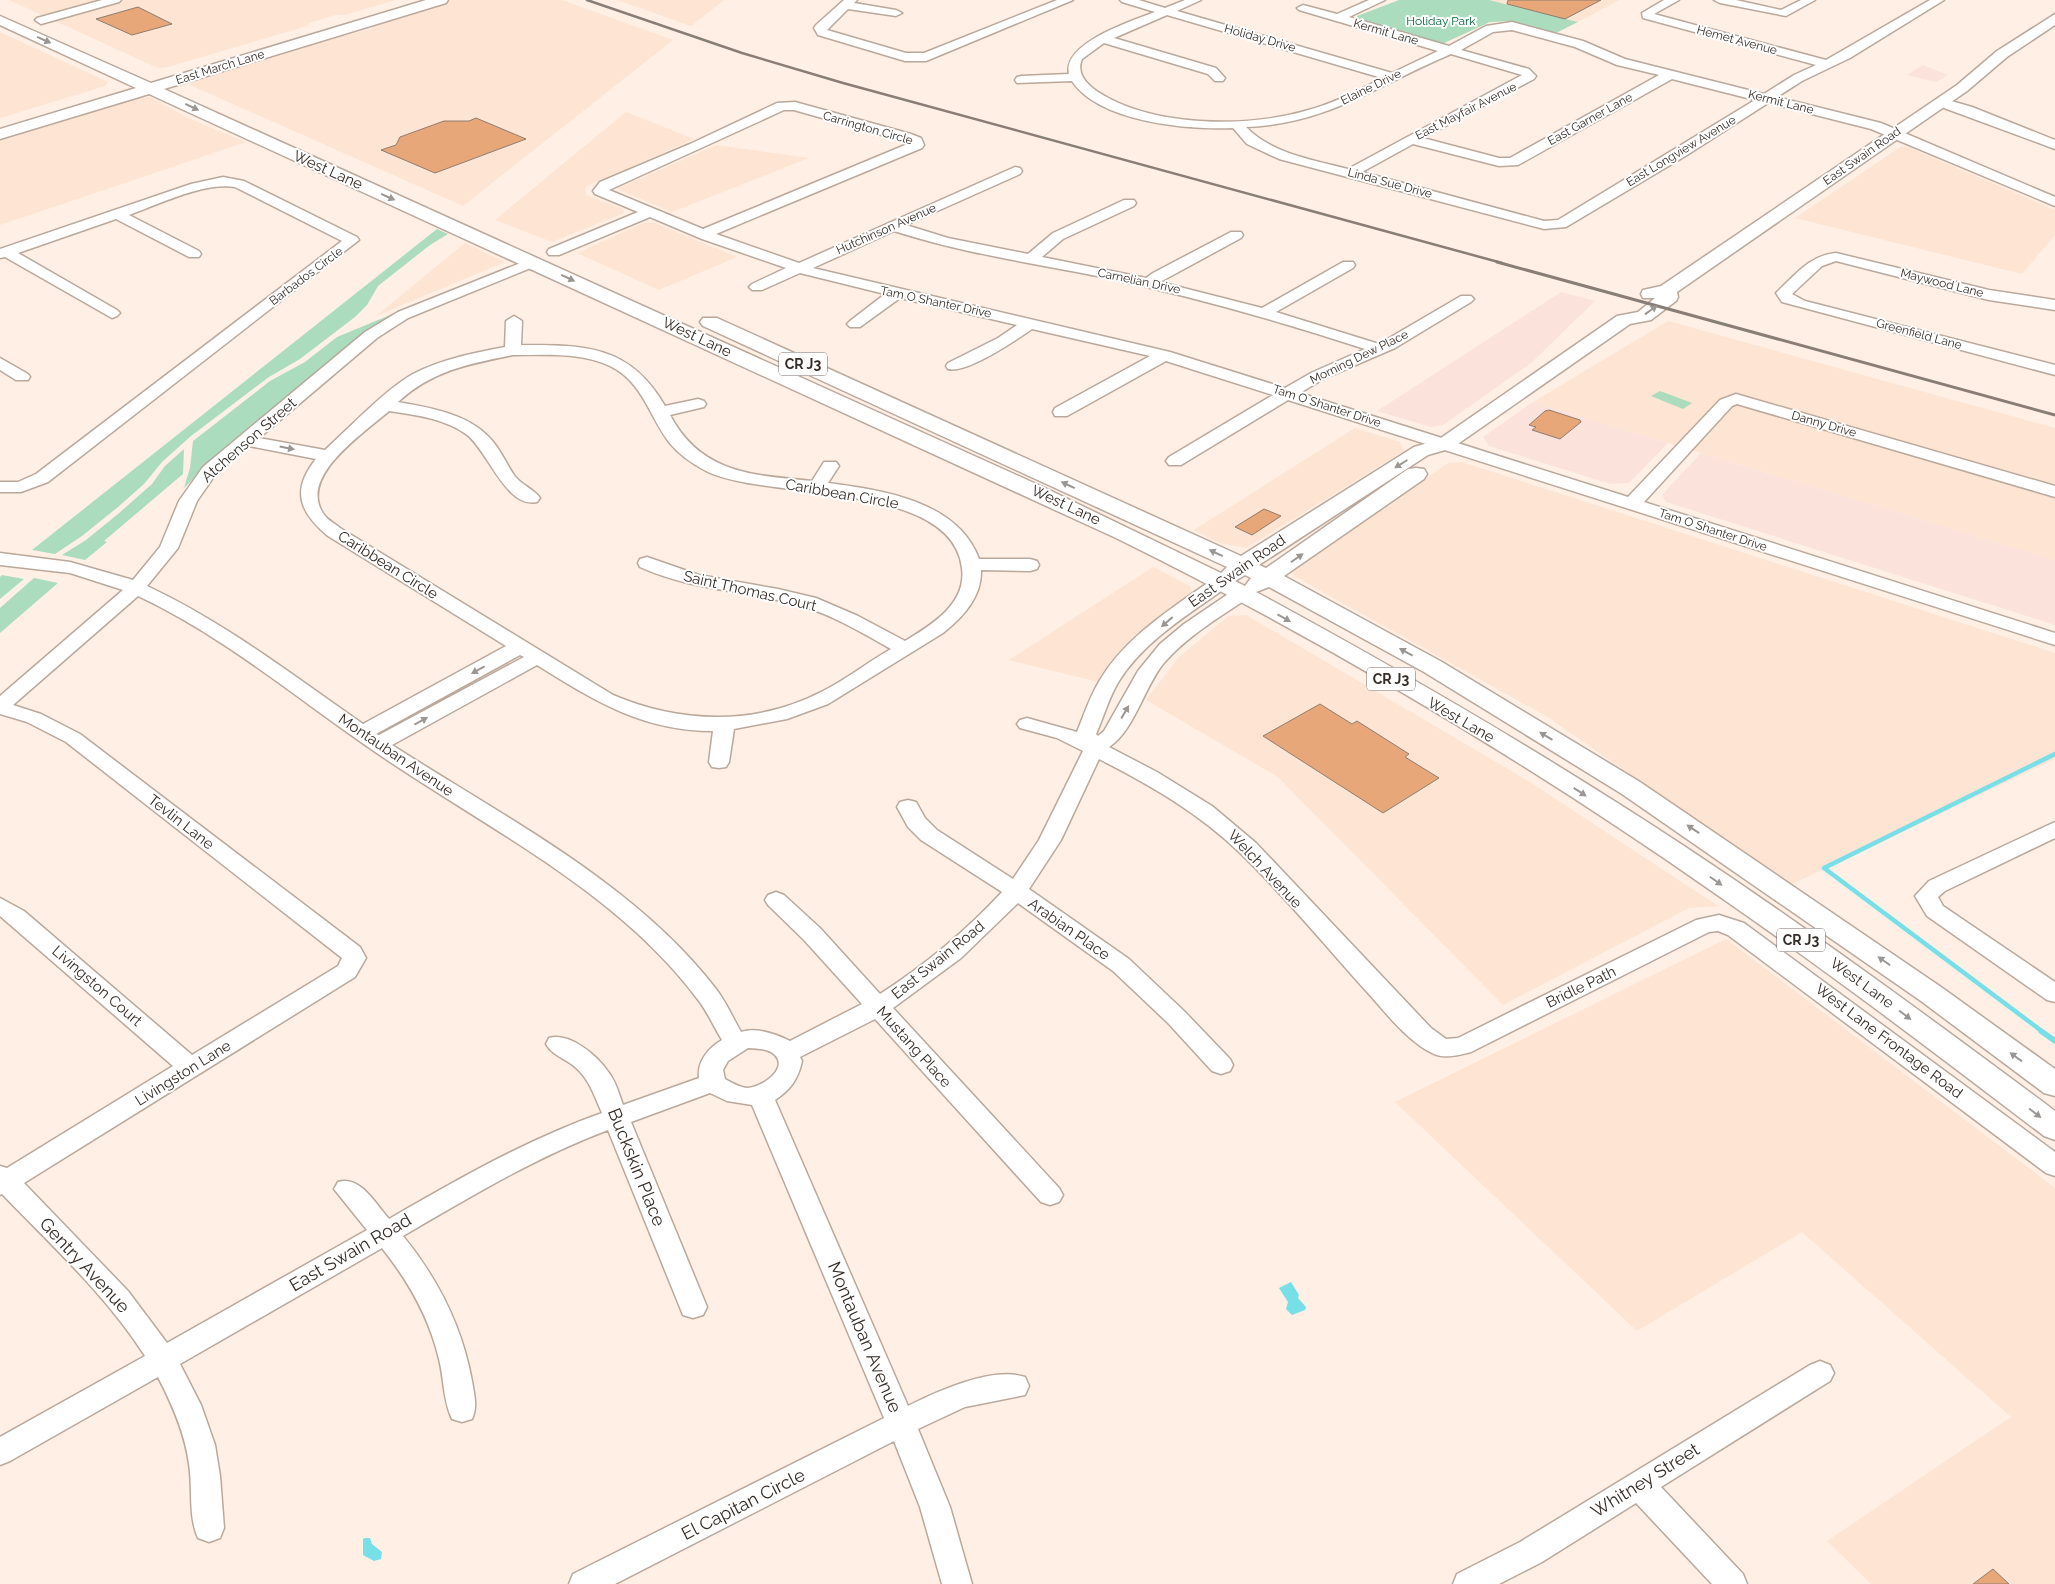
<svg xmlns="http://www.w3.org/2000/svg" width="2055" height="1584" viewBox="0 0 2055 1584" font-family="Raleway,sans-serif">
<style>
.built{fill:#fee4d2}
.industrial{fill:#fbe2da}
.green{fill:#aadcbd}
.water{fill:#76dfe8}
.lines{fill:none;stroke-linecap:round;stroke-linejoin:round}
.stream-far1{stroke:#76dfe8;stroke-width:4.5}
.stream{stroke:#76dfe8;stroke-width:5.5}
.building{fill:#e8a779;stroke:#8e7d71}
.minor-casing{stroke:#baa89b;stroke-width:3}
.major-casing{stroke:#baa89b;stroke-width:3}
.minor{fill:#fff;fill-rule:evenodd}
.major{fill:#fff;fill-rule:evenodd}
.rail-far1{stroke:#897e76;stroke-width:2.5}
.rail{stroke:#897e76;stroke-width:3}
.oneway{fill:#9a9693}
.labels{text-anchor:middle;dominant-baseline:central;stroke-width:4;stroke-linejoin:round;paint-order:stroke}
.far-park-label{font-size:12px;fill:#006038;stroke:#fff}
.far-street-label{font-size:12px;fill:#342c27;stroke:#fff}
.shield{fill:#fff;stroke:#716b68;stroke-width:1}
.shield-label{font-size:14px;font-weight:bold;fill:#342c27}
.street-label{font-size:15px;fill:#342c27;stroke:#fff}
.near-street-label{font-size:18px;fill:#342c27;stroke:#fff}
</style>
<rect width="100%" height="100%" fill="#ffefe5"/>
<g class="built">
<path d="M9,0H395L345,15H335L309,23L307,26L168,67L158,68Z"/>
<path d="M453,0H562L673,40L463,206L190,85L194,79L328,38L339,37L372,29L374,25Z"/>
<path d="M617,0H724L691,26Z"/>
<path d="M1489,0H1620L1578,22Z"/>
<path d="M0,32L108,82L105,86L0,118Z"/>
<path d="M150,97L188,118L246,142L0,225V141L138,98Z"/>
<path d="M626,112L694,139L585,187L586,195L623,209L624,213L552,242L495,220Z"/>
<path d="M716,145L809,158L672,212L617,189Z"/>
<path d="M1902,146L1910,148L2055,210V235L2022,274L1795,218Z"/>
<path d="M643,223H655L737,257L659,290L577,253Z"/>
<path d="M465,243L505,262L376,316Z"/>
<path d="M1668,321L2055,428V560L1533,402Z"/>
<path d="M1355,428L1400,442L1404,451L1246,548L1219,543L1194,530Z"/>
<path d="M1462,462L2055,653V759L1790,885L1546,716L1294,576L1293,569L1448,463Z"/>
<path d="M1153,567L1190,586L1193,595L1139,635L1099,682L1009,660Z"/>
<path d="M1246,615L1530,782L1718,906L1689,908L1503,1005L1278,777L1146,700L1179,657L1229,616Z"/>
<path d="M1726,939L2055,1188V1584H1871L1827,1541L2011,1417L1802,1232L1637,1331L1395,1102Z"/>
</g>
<g class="industrial">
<path d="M1923,65L1948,75L1936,82L1907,75Z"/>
<path d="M1561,292L1595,301L1531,363L1443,425L1431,427L1377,411Z"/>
<path d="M1533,402L1668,443L1629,483L1611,484L1489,446L1483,437Z"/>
<path d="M1701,453L2055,560V625L1666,502L1662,495Z"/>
</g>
<g class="green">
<path d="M1399,0H1489L1578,22L1554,34L1512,21L1490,22L1442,44L1358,19L1357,16Z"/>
<path d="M437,229L448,234L430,245L378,286L367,305L355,317L300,359L269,377L191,436L162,462L144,484L118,507L82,536L55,554L32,550Z"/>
<path d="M395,313H397L205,467L184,488L190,468L193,441L270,381L305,362L337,337Z"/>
<path d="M1660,391L1692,403L1683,409L1651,396Z"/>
<path d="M184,449L183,474L104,541L107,542L85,560L62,555L86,540L118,514L152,484L165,466Z"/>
<path d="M2,575L24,579L0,599V577Z"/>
<path d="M34,578L58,583L0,633V608Z"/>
</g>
<g class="water">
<path d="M1291,1282L1299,1295L1298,1298L1306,1307L1305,1310L1292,1315L1286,1309L1288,1302L1279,1288Z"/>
<path d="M365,1538H370L372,1544L382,1552L381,1559L374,1561L363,1555V1539Z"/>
</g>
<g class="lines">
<path class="stream-far1" d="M2043,1032L1824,868L2055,754"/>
<path class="stream" d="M2041,1031L2055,1041"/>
</g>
<g class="building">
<path d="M1508,0H1601L1565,19L1507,4Z"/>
<path d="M138,7L172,24L132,35L96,19Z"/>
<path d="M476,118L526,139L435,173L381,150L396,145L400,137L444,121H469Z"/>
<path d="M1549,410L1580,420L1581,422L1560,439L1532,430L1536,427L1529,425L1545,411Z"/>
<path d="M1264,509L1281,516L1252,535L1235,527Z"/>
<path d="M1320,704L1352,724L1357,721L1409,754L1405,757L1439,778L1383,813L1263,736Z"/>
<path d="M1993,1569L2009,1584H1973Z"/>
</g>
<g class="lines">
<g class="minor-casing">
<g id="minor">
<path d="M102,0H121L119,2L41,24L35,20L37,18Z"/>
<path d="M844,0H857L854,3L896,10L902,13L896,16L848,9L827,30L906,53H924L1057,0H1073L926,61H905L818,35L814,28L816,25Z"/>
<path d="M1120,0H1139L1165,8L1185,0H1201L1177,11L1392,73L1438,51L1299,10L1297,8L1303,5L1337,14L1369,0H1385L1349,17L1449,46L1486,26L1512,22L1583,41L1625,59L1764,94L1794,75L1816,65L1643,18L1642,13L1664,0H1679L1654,14L1826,60L1930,0H1944L1850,58L1802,81L1777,97L1881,123L2055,197V206L1871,129L1768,103L1687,155L1566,227L1544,229L1279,159L1247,144L1233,128C1187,130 1099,122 1072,81L1017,83L1015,80L1017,77L1021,76L1069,74C1062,43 1132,21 1155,12L1122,2ZM1167,15L1382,78C1358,91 1332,104 1305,111C1245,128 1152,127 1098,92C1086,84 1076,73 1082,59L1104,43L1208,74L1215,81H1223L1225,78L1216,68L1114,38ZM1512,30L1575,47L1617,65L1659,75L1510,158H1499L1423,138L1534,79L1536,76L1529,69L1461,50L1493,32ZM1451,54L1522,75L1348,169C1314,160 1272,154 1246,127C1328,124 1379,84 1451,54ZM1672,79L1755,100L1558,220L1544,221L1362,172L1413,144L1499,166L1518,165Z"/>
<path d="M1714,0H1736L1781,10L1801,0H1815L1786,16L1720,3Z"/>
<path d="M1941,98L1972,107L2055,140V149L1936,105L1935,102Z"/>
<path d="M795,102L911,134L921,138L924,145L922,148L716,234L799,263L1015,167L1020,168L1022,171L1020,174L906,225L948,238L1028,254L1053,233L1124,200H1134L1136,203L1134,206L1063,239L1042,257L1146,278L1153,273L1231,232H1241L1243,235L1241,238L1160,282L1262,308L1343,262H1353L1355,265L1353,268L1276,312L1379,344L1461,296H1471L1474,299L1471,302L1395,348L1323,379L1300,393L1628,497L1720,400L1736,394L2055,486V497L1737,404L1732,406L1644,502L2055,633V645L1288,400L1181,465H1169L1166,461L1169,457L1273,395L1166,361L1067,416H1055L1053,412L1055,408L1150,356L1032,329C1016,340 967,374 948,369L946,366L948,363L998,338L1017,325L900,298L860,327H850L847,324L850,321L885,294L800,273L762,290H752L749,287L752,284L786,268L702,239L650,217L559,255H549L547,252L549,249L638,212L595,194L593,191L600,182L690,144L777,103ZM784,110H794L910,143L703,229L609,190ZM894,231C962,253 1032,263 1102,277C1191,296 1279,321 1365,349L1311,373L1285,388L1170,352L813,268Z"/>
<path d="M223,177L244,181L357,237L359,240L48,482L21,492H0V482H18L36,474L342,241L235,187C204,182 159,204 129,215L199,251L201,254L199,257H189L116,219L18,253L117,310L120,313L117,316L112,318L5,257L0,258V249L191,184Z"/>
<path d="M1836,253L1989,290L2055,300V310L1989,300L1836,261L1822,266L1792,294L1805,301L2055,365V375L1782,302L1776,293L1779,290C1796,274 1811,255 1836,253Z"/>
<path d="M533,258L540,262L538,265L408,318L377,338L259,438L325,450C349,428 386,389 413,374C442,359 473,353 505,347L506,321L514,316L522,321L521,345C585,345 630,345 665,406L698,399L704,401L706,404L704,407L670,415C701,474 753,475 812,481L824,462H836L839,466L828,483C882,490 958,501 979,559H1030L1037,561L1039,565L1037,569L1030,571L981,570C982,597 963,617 943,633L828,704L787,719L734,729L729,762L726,767L719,768L712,767L709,762L713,731C642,731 595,701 537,665L392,745C502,816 635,883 716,989C726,1002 733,1018 741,1032C757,1027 776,1034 790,1041L862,1004L804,940L768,905L765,900L768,895L776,892L784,895L820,928L880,994C925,965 966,931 1002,892L921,840L908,827L897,807L900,802L908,800L916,802L925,818L937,830L1013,879L1039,840L1083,751L1057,738L1020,728L1017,724L1020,720L1027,718L1077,732C1084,715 1090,696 1100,680C1126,636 1173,608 1213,579H1227L1229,583L1227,587C1189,614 1144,641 1119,681C1109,697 1104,716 1096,734L1098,736L1104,731L1138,671L1160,644L1184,624L1234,590H1248L1250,594L1248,598C1218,618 1186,637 1163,664C1144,688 1134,731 1109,747L1157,772L1212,806L1256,843L1431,1028L1446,1039L1458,1038L1696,920L1719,915L1744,923L2055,1152V1176L2046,1173L1728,935L1718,931L1709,932L1471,1052C1460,1055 1444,1059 1434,1054C1408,1042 1386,1013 1368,993C1326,947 1285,896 1240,853C1199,813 1150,785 1099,759L1061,840L1029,889L1129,959L1184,1011L1230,1059L1233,1065L1230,1071L1221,1074L1212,1071L1168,1023L1113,971L1018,903L961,958L893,1008L1059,1188L1063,1195L1059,1202L1050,1205L1041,1202L875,1019L800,1057L802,1061C798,1080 790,1090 775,1100L908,1406C938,1391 993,1366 1025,1377L1029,1386L1025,1395L965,1407L918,1429L950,1507L972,1584H942L920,1507L894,1441L615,1584H569L573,1574L884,1418L752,1105L727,1101L710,1093L631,1122L707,1307L703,1315L693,1318L683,1315L608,1130C536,1157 470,1197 403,1236C438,1279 462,1326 472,1381C474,1394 478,1406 472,1419L462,1422L452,1419C443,1401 444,1378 439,1359C429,1317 409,1282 382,1248L180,1364L201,1405L215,1445L220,1476L224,1528L220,1538L209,1542L198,1538C188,1516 193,1488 189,1464C185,1433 172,1404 158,1377L10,1461L0,1465V1437L145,1356C106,1295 52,1246 2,1194L0,1195V1166L7,1168L173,1066L0,916V898L24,911L192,1055L338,966L342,958L66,742L27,722L0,714V696L123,590L70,573L0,565V553L70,562L133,580L160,547L179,501L203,467L365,332L398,312ZM513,355C545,355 581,352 610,366C643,382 649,416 669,442C679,455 693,464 708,472C768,500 952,481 962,568C967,604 931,625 905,641L858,616L816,598L778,589L699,575L647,557L640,559L638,563L640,567C688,589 740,590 790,603C826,611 859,631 891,649C868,662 847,679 823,691C756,726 681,724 613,695L340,528C336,524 329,521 325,516C295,478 364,433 389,411C415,415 443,418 466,434C488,450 506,509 537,502L540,498C534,489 521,485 514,475C507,465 502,453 494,443C472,414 431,408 398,402C432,371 468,364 513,355ZM249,446L316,459C291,490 299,512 328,536L506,646L363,724C292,675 226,623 147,586L178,548L197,501L215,475ZM138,596C223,636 294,696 371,749C483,827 616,889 699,1001C708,1013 714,1027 722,1040C708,1048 697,1062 699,1078L623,1105C619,1094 616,1082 609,1073C598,1056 570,1032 549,1038L546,1044C552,1055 564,1058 574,1066C589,1078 594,1095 602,1113C526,1140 458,1179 389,1219C375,1203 360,1175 338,1182L334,1189L367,1230L167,1343L128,1291L24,1183L355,977L366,958L360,947L80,734L41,714L13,705ZM520,655L524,657L379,735L376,734ZM748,1048C757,1049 768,1048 775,1055C789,1070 760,1088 747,1088C739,1087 732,1083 725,1079L723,1070L728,1061Z"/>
<path d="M0,358L28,374L30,377L28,380H16L0,370Z"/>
<path d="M2055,822V838L1945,891L1938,897L1943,906L2055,982V1002L2047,1000L1927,916L1915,896L1929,881Z"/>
<path d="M1820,1361L1830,1365L1834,1373L1830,1381L1661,1487L1743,1574L1747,1584H1712L1636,1503L1542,1562L1499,1584H1453L1457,1574L1520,1542L1810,1365Z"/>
</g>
</g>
<g class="major-casing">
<path id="major" d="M426,0H448L446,3L164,89L1045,488L1221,573L1227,567L703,326L700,322L703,318H717L1241,556L1414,447L1438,440L1617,316L1638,312L1655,298H1643L1641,294L1643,290L1661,286L1957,85L1997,51L2055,14V25L2007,57L1967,91L1677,292L1678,297L1676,301L1651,320L1630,324L1452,448L1428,455L1259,565L1266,568L1408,469L1416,468L1424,469L1427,474L1424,479L1284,576L1442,662L1640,782L1941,987L2055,1069V1096L2044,1093L1921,1001L1622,794L1424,672L1269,587L1256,592C1402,671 1546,755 1684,846C1811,930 1933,1020 2055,1111V1140L2044,1136C1935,1053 1826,970 1713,892C1524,760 1323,640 1116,538L149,94L0,139V129L136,88L0,25V16L151,83ZM1245,575L1251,578L1245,586L1235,581Z"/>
</g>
<use href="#minor" class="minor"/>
<use href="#major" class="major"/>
<path class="rail-far1" d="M587,0L742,53L843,83L1502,263"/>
<path class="rail" d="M1497,262L2055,415"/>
</g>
<defs><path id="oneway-solid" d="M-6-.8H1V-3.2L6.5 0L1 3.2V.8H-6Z" transform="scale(1.25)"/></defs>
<g class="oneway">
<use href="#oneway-solid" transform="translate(44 40) rotate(24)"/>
<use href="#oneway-solid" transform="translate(192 107) rotate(25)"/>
<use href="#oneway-solid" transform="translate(388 197) rotate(24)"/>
<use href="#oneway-solid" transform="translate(568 278) rotate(25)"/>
<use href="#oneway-solid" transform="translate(1651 310) rotate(-36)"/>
<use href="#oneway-solid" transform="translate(287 448) rotate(11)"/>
<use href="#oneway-solid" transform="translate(1401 464) rotate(148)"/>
<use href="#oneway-solid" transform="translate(1068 485) rotate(-155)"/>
<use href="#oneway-solid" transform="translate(1216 553) rotate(-155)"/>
<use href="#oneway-solid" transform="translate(1297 558) rotate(-35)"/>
<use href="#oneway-solid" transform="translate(1284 618) rotate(29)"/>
<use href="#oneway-solid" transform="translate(1167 622) rotate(139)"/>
<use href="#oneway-solid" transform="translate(1406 652) rotate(-151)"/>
<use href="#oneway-solid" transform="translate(478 670) rotate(151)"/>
<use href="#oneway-solid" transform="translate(1125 712) rotate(-60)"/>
<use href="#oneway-solid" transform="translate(421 721) rotate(-29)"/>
<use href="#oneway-solid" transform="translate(1546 736) rotate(-149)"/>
<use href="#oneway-solid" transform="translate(1580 792) rotate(33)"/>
<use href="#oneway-solid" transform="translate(1693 829) rotate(-146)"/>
<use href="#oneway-solid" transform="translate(1716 881) rotate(35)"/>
<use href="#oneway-solid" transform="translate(1884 961) rotate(-145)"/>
<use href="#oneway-solid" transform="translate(1905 1015) rotate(37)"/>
<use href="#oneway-solid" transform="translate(2016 1057) rotate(-144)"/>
<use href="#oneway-solid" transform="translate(2035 1113) rotate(37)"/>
</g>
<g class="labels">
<g class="far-park-label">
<text x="1441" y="21">Holiday Park</text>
</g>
<g class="far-street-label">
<text transform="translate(1386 32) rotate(16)">Kermit Lane</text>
<text transform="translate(1260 38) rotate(16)">Holiday Drive</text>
<text transform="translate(1737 40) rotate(15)">Hemet Avenue</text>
<text transform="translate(220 67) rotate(-17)">East March Lane</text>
<text transform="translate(1371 87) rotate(-26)">Elaine Drive</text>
<text transform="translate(1781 102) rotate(14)">Kermit Lane</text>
<text transform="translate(1466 111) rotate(-27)">East Mayfair Avenue</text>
<text transform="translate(1590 119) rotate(-29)">East Garner Lane</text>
<text transform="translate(868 128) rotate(16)">Carrington Circle</text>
<text transform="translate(1681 151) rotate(-31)">East Longview Avenue</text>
<text transform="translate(1862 156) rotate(-35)">East Swain Road</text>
<text transform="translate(1390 183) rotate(15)">Linda Sue Drive</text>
<text transform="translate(886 229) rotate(-24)">Hutchinson Avenue</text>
<text transform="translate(306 276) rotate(-37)">Barbados Circle</text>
<text transform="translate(1139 281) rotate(12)">Carnelian Drive</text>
<text transform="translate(1942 283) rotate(14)">Maywood Lane</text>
<text transform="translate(936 302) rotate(12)">Tam O Shanter Drive</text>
<text transform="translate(1919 334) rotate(15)">Greenfield Lane</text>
<text transform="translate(1359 357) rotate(-26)">Morning Dew Place</text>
<text transform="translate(1327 406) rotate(18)">Tam O Shanter Drive</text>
<text transform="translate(1824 424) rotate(16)">Danny Drive</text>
<text transform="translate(1713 530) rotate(18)">Tam O Shanter Drive</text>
</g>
<g class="shield">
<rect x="779" y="352.5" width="48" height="23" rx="4"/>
<rect x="1367" y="667.5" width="48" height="23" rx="4"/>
<rect x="1777" y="928.5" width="48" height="23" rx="4"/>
</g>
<g class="shield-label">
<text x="803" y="364">CR J3</text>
<text x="1391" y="679">CR J3</text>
<text x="1801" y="940">CR J3</text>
</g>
<g class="street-label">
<text transform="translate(328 170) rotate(24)">West Lane</text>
<text transform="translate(697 337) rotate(25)">West Lane</text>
<text transform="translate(249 440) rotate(-41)">Atchenson Street</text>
<text transform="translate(842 494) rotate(10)">Caribbean Circle</text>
<text transform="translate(1066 505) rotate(25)">West Lane</text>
<text transform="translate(388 565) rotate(32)">Caribbean Circle</text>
<text transform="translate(1237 571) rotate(-35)">East Swain Road</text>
<text transform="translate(750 591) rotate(13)">Saint Thomas Court</text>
<text transform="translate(1461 720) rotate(30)">West Lane</text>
<text transform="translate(396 755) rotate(34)">Montauban Avenue</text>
<text transform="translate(181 822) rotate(38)">Tevlin Lane</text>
<text transform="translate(1265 869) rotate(47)">Welch Avenue</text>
<text transform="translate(1069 929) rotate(35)">Arabian Place</text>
<text transform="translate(938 960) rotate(-39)">East Swain Road</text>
<text transform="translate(1862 983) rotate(36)">West Lane</text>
<text transform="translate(97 986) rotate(41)">Livingston Court</text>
<text transform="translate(1581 987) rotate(-26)">Bridle Path</text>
<text transform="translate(1889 1041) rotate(37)">West Lane Frontage Road</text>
<text transform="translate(914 1047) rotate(48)">Mustang Place</text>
<text transform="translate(183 1073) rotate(-32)">Livingston Lane</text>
</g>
<g class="near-street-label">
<text transform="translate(637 1167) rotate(68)">Buckskin Place</text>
<text transform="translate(350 1252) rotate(-30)">East Swain Road</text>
<text transform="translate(85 1265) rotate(47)">Gentry Avenue</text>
<text transform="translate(865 1337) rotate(67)">Montauban Avenue</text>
<text transform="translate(1645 1480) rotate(-32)">Whitney Street</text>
<text transform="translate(743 1504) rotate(-27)">El Capitan Circle</text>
</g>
</g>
</svg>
